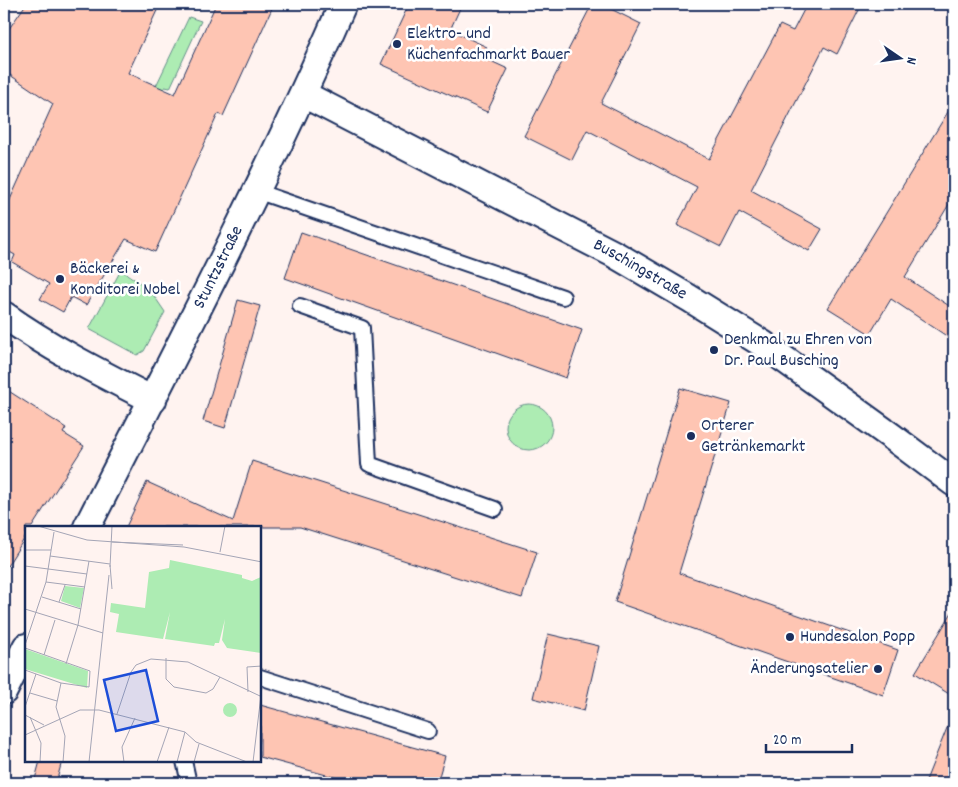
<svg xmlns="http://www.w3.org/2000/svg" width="958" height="787" viewBox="0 0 958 787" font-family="Dekko,sans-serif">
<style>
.green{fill:#adecb3;stroke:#648e88}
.building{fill:#fec5b3;stroke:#1b2f5e}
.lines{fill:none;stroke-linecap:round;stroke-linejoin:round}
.service-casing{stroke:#1b2f5e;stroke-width:18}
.minor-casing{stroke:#1b2f5e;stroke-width:30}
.service{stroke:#fff;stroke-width:14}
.minor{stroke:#fff;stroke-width:26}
.poi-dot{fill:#1b2f5e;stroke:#fff;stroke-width:2}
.labels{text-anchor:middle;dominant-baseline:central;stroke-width:5;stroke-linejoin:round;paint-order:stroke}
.poi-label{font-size:18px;fill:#1b2f5e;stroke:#fff;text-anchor:start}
.street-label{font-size:18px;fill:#1b2f5e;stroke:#fff}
.inset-road{fill:none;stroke:#a4a5b6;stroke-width:1}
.view{fill:#1d4ed8;fill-opacity:0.15;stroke:#1d4ed8;stroke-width:2.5}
.inset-edge{fill:none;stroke:#1b2f5e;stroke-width:2.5}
</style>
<rect width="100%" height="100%" fill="#fff3f0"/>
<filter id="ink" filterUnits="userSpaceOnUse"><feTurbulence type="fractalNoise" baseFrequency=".02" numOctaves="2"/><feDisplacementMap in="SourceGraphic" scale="10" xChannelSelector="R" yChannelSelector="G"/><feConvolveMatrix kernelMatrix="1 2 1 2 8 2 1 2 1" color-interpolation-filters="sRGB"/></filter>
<g filter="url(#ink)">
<g class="green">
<path d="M189,17L201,21L170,88L165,87L104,228L97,209Z"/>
<path d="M121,270L150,290L165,312L144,351L137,355L89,329Z"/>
<circle cx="529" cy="427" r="23"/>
</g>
<g class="building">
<path d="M26,4H160L128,73L175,94L216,4H274L223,116L218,114L155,252L126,239L86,305L71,297L63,312L40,299L49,284L12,262L15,255L4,249V213L53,104L4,71V36Z"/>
<path d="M409,4H462L450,30L487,47L482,57L508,69L487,112L381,64Z"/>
<path d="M592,4H601L641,24L601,103L709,159L780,25L793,31L807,4H862L837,54L824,47L751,190L822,229L809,251L739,212L721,247L677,225L697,187L587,130L572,160L524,136Z"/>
<path d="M954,102V196L905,277L954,309V341L891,299L870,334L828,308Z"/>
<path d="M301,232L582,330L566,378L285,278Z"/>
<path d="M238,300L260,306L225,428L203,421Z"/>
<path d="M4,388L66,428L63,433L84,446L32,527H26V536L4,571Z"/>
<path d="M680,388L731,403L679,573L898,650L883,695L615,602Z"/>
<path d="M252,461L537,552L522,598L300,527H126L147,482L233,521Z"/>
<path d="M954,609V697L915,673Z"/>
<path d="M548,634L599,646L584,711L533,698Z"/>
<path d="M260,705L445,756L437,783H356L260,757Z"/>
<path d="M953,713L954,783H925Z"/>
<path d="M40,761H62L56,783H34Z"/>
</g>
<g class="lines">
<g class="service-casing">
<g id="service">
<path d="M256,191L563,297"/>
<path d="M300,306L362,328L369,464L495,509"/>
<path d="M260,677L428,731"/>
<path d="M184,761L189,783"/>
</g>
</g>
<g class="minor-casing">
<g id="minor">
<path id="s1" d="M303,94L614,254L689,298L763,344L891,436L954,483"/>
<path d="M4,315C50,348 102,374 153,400"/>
<path id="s2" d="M87,527C175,354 265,182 343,4"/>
<path d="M4,691L26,647"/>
</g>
</g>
<use href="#service" class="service"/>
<use href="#minor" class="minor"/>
</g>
</g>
<g class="poi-dot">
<circle cx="397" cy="44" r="5"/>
<circle cx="60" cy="279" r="5"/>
<circle cx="714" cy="350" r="5"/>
<circle cx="691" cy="436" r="5"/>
<circle cx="790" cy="637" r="5"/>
<circle cx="878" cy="669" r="5"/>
</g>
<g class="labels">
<g class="poi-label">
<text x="407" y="34">Elektro- und<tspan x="407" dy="21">Küchenfachmarkt Bauer</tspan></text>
<text x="70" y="269">Bäckerei &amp;<tspan x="70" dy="21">Konditorei Nobel</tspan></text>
<text x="724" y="340">Denkmal zu Ehren von<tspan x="724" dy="21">Dr. Paul Busching</tspan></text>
<text x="701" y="426">Orterer<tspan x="701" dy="21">Getränkemarkt</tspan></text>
<text x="800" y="637">Hundesalon Popp</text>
<text x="868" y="669" text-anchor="end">Änderungsatelier</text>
</g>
<g class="street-label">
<text stroke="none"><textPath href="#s2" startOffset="291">Stuntzstraße</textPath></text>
<text stroke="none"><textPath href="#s1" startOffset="380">Buschingstraße</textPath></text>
</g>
</g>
<g transform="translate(25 526)">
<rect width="236" height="236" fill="#fff3f0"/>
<path d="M145,34L217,49V52L227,55L236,51V127L202,122L197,114L200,93L194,117H190L189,120L140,113L145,86L138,113L91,106L94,88L85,86L86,77L120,82L124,46L144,42ZM40,60L59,62L55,82L36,75ZM0,123L63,145L62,162L0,143ZM198 184a7 7 0 1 1 14 0a7 7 0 1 1-14 0Z" fill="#adecb3"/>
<path class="inset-road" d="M13,0L62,14L159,21L237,36M87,16L158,19M0,24H26M195,26L200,0M25,30L85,38M85,39L87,63M0,40L62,48M85,41L87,0M21,56L60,61M17,71L56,83M34,76L40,59M0,83L78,107M0,119L21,56L29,6M0,122L65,145L64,161L36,157L0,144M19,129L30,94M141,132V153L149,161L181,167L188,163L195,151M41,138L53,99L64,35M36,157L31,181L40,210L38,236M223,166L222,141L237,140M5,167L32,175M0,181L11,148M92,188L106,146L111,139L126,133L163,136L235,170M0,189L19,199M5,191L16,217L15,236M0,209L55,184H74L160,206L171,216L222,236M64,236L84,49M99,236L97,221L110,192M132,236L144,201M152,236L160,206M169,236L174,218M228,236L237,161"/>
<path class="view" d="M121,144L133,195L91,205L79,154Z"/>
<rect width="236" height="236" class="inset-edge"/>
</g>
<rect width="958" height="787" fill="none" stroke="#fff" stroke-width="20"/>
<rect x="10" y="10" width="938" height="767" fill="none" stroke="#1b2f5e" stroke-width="2" filter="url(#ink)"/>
<g transform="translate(900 58) rotate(103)" stroke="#ffffff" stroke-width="4" paint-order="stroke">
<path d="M0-4L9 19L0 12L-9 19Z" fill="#1b2f5e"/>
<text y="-8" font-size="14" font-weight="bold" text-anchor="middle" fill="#1b2f5e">N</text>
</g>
<path d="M766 744v8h86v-8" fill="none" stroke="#1b2f5e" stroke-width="2.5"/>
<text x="773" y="744" font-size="15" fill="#1b2f5e" stroke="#ffffff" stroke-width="4" paint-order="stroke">20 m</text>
</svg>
